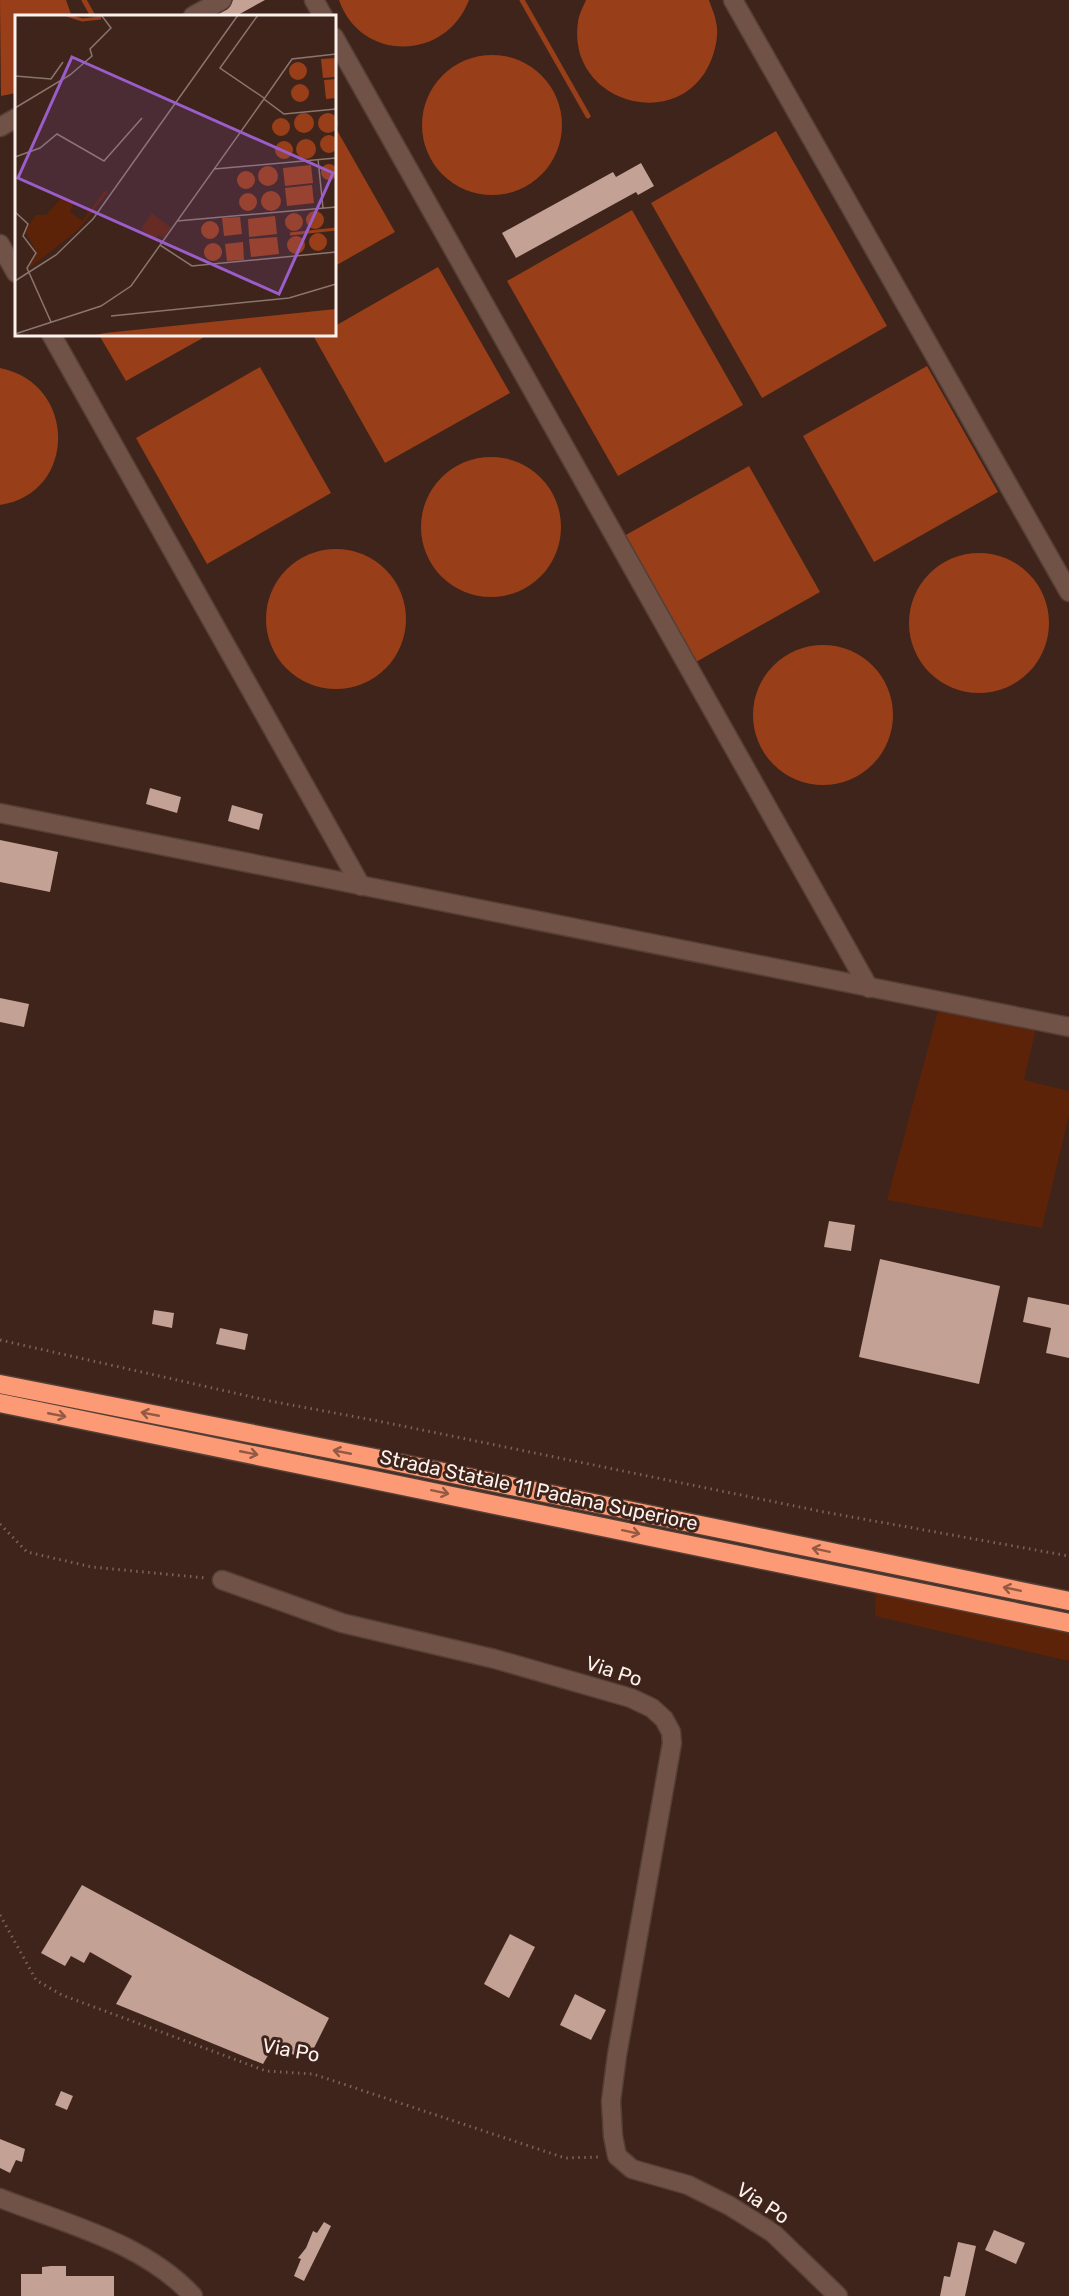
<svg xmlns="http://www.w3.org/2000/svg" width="1069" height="2296" viewBox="0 0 1069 2296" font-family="Rubik,sans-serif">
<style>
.green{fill:#5d2309}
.water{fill:#983e18}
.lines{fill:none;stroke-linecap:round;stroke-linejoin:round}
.stream{stroke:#983e18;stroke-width:5}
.building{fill:#c3a195}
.minor-casing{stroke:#543f37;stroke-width:21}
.highway-casing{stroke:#543f37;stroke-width:21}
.path{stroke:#79645c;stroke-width:3;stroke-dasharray:1.5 4.5;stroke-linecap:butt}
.minor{stroke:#705247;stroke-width:18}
.highway{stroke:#fb9a75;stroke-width:18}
.oneway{stroke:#935943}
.labels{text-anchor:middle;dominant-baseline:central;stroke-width:6;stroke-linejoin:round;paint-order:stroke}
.street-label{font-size:20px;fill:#fcf1ed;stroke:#3e241a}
.inset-river{fill:none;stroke:#983e18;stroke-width:3}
.inset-road{fill:none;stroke:#8a766e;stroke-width:1.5}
.view{fill:#9b5dca;fill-opacity:0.15;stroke:#9b5dca;stroke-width:3}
.inset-edge{fill:none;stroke:#fcf1ed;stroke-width:3}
</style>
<rect width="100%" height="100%" fill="#3e241a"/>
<g class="green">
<path d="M938,1011L1036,1028L1024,1080L1069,1091V1115L1042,1228L887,1200Z"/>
<path d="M876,1591L1009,1617L1069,1633V1661L875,1616Z"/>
</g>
<g class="water">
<path d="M0,0H66L71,14V16H16V93L1,96Z"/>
<path d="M339,0H469C446,61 361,63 339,0Z"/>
<path d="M586,0H709C711,7 715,14 716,22C719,33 716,47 712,58C683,136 566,104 578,22C579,14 583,7 586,0Z"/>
<circle cx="492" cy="125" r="70"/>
<path d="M334,125L395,232L335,266H334Z"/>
<path d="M776,131L887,326L762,398L651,203Z"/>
<path d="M632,210L743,405L618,476L507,281Z"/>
<path d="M438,267L510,393L385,463L314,337L319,335L334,334L335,326Z"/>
<path d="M99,335H208L126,381Z"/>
<path d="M927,366L998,492L874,562L803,436Z"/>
<path d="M260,367L331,493L207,564L136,438Z"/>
<path d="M0,368C77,383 78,493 0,505Z"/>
<circle cx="491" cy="527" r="70"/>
<path d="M749,466L820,592L696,662L624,536Z"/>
<circle cx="336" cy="619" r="70"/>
<circle cx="979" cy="623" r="70"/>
<circle cx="823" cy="715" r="70"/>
</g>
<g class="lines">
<g class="stream">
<path d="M84,0L93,16"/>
<path d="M522,0L588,116"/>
</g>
</g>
<g class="building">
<path d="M233,0H265L236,16H215L228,9Z"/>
<path d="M641,163L654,186L638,195L636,192L516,258L502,233L613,172L616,177Z"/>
<path d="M150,788L181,797L177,813L146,804Z"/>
<path d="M232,805L263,814L259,830L228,821Z"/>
<path d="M0,840L58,852L50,892L0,882Z"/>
<path d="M0,998L29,1004L24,1027L0,1022Z"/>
<path d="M829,1221L855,1225L851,1251L824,1247Z"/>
<path d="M880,1259L1000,1286L979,1384L859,1357Z"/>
<path d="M1028,1297L1069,1305V1358L1046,1353L1051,1328L1023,1322Z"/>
<path d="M154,1310L174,1313L172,1328L152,1324Z"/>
<path d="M220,1328L248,1334L245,1350L216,1344Z"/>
<path d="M82,1885L329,2018L309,2058L296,2051L294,2055L274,2045L263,2064L116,2004L132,1976L90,1952L84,1963L71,1956L65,1966L41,1953Z"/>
<path d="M510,1934L535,1947L509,1998L484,1984Z"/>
<path d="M575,1994L606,2010L591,2040L560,2025Z"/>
<path d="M61,2091L73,2096L67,2110L55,2105Z"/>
<path d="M0,2139L25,2149L22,2162L16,2160L10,2173L0,2168Z"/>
<path d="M324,2222L331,2226L304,2281L294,2276L301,2259L298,2258L306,2248L313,2231L317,2233Z"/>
<path d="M994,2230L1025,2243L1016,2264L985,2250Z"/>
<path d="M958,2242L976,2246L965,2296H940L944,2276L950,2277Z"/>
<path d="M51,2266H66V2276H114V2296H21V2274H42V2267Z"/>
</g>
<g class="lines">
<g class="minor-casing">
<g id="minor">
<path d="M314,0L323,16"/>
<path d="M733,0L1069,592"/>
<path d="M193,16L222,0"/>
<path d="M334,37L869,988"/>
<path d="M0,127L16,118"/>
<path d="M0,244L16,273"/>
<path d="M51,334L361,886"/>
<path d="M0,813L1069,1027"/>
<path d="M222,1580L342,1623L495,1659L631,1698L652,1708L664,1719L671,1732L672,1743L617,2055L611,2101L613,2136L617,2156L632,2169L688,2185L730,2206L773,2233L838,2296"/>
<path d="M0,2198C66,2224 143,2242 193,2296"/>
</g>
</g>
<g class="highway-casing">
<g id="highway">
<path d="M0,1384L380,1459L1069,1601"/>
<path d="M0,1403L1069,1623"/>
</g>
</g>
<g class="path">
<path d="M0,1340L270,1401L378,1421L824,1512L1069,1556"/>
<path d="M0,1524L27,1552L92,1567L206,1578"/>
<path d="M0,1915L36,1980L62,1995L266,2071L313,2074L565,2158L600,2157"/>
</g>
<use href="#minor" class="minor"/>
<use href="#highway" class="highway"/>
</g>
<defs><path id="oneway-shaft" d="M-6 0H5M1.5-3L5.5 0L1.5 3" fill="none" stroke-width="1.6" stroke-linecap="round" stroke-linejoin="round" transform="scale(1.5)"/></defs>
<g class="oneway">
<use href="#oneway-shaft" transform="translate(150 1414) rotate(-169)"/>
<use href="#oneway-shaft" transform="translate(57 1415) rotate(11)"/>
<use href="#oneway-shaft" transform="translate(342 1452) rotate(-169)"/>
<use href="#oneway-shaft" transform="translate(249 1453) rotate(11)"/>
<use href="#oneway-shaft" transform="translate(440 1492) rotate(12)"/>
<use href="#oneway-shaft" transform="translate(631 1532) rotate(12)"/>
<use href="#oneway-shaft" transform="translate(821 1550) rotate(-168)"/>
<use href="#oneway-shaft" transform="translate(1012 1589) rotate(-168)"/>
</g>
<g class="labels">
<g class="street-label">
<text transform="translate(539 1490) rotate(12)">Strada Statale 11 Padana Superiore</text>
<text transform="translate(614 1671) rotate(18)">Via Po</text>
<text transform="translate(291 2050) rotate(10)">Via Po</text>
<text transform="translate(763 2203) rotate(33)">Via Po</text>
</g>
</g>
<g transform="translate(15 15)">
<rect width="321" height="321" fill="#3e241a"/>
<path d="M90,176L93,177L63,215L13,254L22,238L10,216L21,200H31L47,183L58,189L55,197L67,206ZM137,198L156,213L149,223L144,220L140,225L126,214Z" fill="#5d2309"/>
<path d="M321,43V62L308,63L306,44ZM274 56a9 9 0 1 1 18 0a9 9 0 1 1-18 0ZM321,64V83L311,84L309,65ZM276 78a9 9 0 1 1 18 0a9 9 0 1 1-18 0ZM279 108a10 10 0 1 1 20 0a10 10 0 1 1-20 0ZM303 108a10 10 0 1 1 20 0a10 10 0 1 1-20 0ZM257 112a9 9 0 1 1 18 0a9 9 0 1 1-18 0ZM305 129a9 9 0 1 1 18 0a9 9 0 1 1-18 0ZM281 134a10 10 0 1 1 20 0a10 10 0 1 1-20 0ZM260 135a9 9 0 1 1 18 0a9 9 0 1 1-18 0ZM306 157a8 8 0 1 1 16 0a8 8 0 1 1-16 0ZM296,150L298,168L270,171L268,153ZM243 161a10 10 0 1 1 20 0a10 10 0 1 1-20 0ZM222 165a9 9 0 1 1 18 0a9 9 0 1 1-18 0ZM297,170L299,188L272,191L270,173ZM246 186a10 10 0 1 1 20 0a10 10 0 1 1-20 0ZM224 187a9 9 0 1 1 18 0a9 9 0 1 1-18 0ZM291 205a9 9 0 1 1 18 0a9 9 0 1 1-18 0ZM270 207a9 9 0 1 1 18 0a9 9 0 1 1-18 0ZM260,201L262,219L234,222L233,204ZM225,202L227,219L209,221L207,203ZM186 215a9 9 0 1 1 18 0a9 9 0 1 1-18 0ZM294 227a9 9 0 1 1 18 0a9 9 0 1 1-18 0ZM272 230a9 9 0 1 1 18 0a9 9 0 1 1-18 0ZM262,222L264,239L236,242L234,224ZM228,227L229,245L212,246L210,229ZM189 237a9 9 0 1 1 18 0a9 9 0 1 1-18 0ZM321,294V321H75L90,318Z" fill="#983e18"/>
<path class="inset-river" d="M52,0L67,5L86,3M275,219L321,214"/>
<path class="inset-road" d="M243,0L205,53L249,83M321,39L277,44L249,84L269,99L321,94M0,61L36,64L48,47M0,93L55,60L77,41L75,34L96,13L87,1L59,0M0,142L25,133L42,119L89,146L127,103M303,144L308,193M199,154L321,143M0,197L13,209L8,221L21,238L12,253L36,307M162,206L321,192M145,230L177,251L321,237M0,266L41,240L78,204L223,0M96,301L274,283L321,269M0,319L86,291L116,271L249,84"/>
<path class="view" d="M57,42L318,158L264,279L3,163Z"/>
<rect width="321" height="321" class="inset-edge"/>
</g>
</svg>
